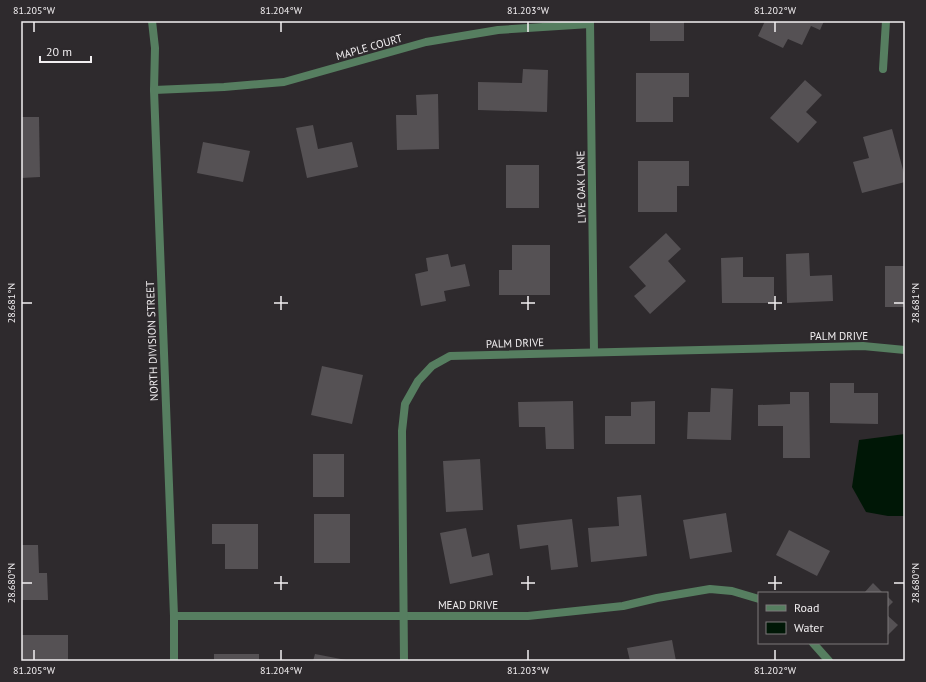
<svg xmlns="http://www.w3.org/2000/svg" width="926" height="682" viewBox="0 0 926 682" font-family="'PT Sans',sans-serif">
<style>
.water{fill:#001706}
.building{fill:#555154}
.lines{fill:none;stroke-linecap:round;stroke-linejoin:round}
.minor{stroke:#567e60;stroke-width:8}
.tertiary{stroke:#567e60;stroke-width:8}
.ticks{fill:none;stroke:#f2eff1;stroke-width:1.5}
.labels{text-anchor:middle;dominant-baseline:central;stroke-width:4;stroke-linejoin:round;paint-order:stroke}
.street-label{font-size:11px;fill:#f2eff1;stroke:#2e2a2d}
.neatline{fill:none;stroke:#f2eff1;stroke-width:1.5}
.ticks-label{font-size:10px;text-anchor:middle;fill:#f2eff1}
</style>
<rect width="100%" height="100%" fill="#2e2a2d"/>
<path class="water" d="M905,434V516H888L866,512L852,487L859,440Z"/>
<g class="building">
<rect x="650" y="21" width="34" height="20"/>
<path d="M765,21L775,22L776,21H824L820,30L811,26L802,45L788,39L783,48L758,36Z"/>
<path d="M523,69L548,70L547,112L478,110V82L522,83Z"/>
<path d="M636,73H689V97H673V122H636Z"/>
<path d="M805,80L822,95L806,112L817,122L798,143L770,118Z"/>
<path d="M438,94L439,149L397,150L396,115H417L416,95Z"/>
<path d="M21,117H39L40,177L21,178Z"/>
<path d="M313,125L318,149L352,142L358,167L307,178L296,128Z"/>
<path d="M892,129L905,177V182L862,193L853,162L869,158L863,137Z"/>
<path d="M203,142L250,151L243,182L197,173Z"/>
<path d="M638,161H689V186H677V212H638Z"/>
<rect x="506" y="165" width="33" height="43"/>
<path d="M666,233L681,249L668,261L686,281L650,314L634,296L646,286L629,267Z"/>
<path d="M512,245H550V295H499V270H512Z"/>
<path d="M809,253L810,276L832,275L833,301L787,303L786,254Z"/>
<path d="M448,254L451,267L465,264L470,286L444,291L446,301L421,306L415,274L428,271L426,258Z"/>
<path d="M743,257V277H774V303H722L721,258Z"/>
<rect x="885" y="266" width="20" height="41"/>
<path d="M322,366L363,375L352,424L311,415Z"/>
<path d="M830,383H854V393H878V424L830,423Z"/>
<path d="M711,388L733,389L731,440L687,439L688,412H710Z"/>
<path d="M790,392H809L810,458H783V426H758V405L790,404Z"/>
<path d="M573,401L574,449H546L545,427H519L518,402Z"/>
<path d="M655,401V444H605V416H631V402Z"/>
<rect x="313" y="454" width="31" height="43"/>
<path d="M480,459L483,510L446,512L443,461Z"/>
<path d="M641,495L647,556L591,562L588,528L619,526L617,497Z"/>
<path d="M726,513L732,552L690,559L683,520Z"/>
<rect x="314" y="514" width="36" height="49"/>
<path d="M572,519L578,567L551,570L548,545L520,549L517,525Z"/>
<path d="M212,524H258V569H225V544H212Z"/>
<path d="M466,528L472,557L489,553L493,575L450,584L440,533Z"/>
<path d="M789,530L830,551L817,576L776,555Z"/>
<path d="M21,545H38L39,573H47L48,600H21Z"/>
<path d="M873,583L883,593H864Z"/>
<path d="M887,596L893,602L887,608Z"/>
<path d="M887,615L898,625L887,636Z"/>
<rect x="21" y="635" width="47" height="26"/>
<path d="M672,640L676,661H630L627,648Z"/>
<rect x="214" y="654" width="45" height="7"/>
<path d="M315,654L346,660V661H313Z"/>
</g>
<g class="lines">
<g class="minor">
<path d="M590,21L594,352"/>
<path d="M883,69L886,21"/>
<path d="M154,90L224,87L284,82L426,42L498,30L590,24"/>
<path d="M174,616H528L623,606L657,598L710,589L732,591L759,599"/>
<path d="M813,643L829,661"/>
<path d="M404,661L402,431L405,404L418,381L432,366L450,356L863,346L905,350"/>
</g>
<path class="tertiary" d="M152,21L155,48L154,90L174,616V661"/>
</g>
<path class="ticks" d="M34,22V32M281,22V32M528,22V32M775,22V32M281,296V310M528,296V310M775,296V310M22,303H32M274,303H288M521,303H535M768,303H782M894,303H904M281,576V590M528,576V590M775,576V590M22,583H32M274,583H288M521,583H535M768,583H782M894,583H904M34,650V660M281,650V660M528,650V660M775,650V660"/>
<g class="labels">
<g class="street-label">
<text transform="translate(369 47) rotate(-16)">MAPLE COURT</text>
<text transform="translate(581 187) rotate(-91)">LIVE OAK LANE</text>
<text x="839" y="336">PALM DRIVE</text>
<text transform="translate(152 341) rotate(-92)">NORTH DIVISION STREET</text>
<text transform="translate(515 343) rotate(-2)">PALM DRIVE</text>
<text x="468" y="605">MEAD DRIVE</text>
</g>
</g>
<rect width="926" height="682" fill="none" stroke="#2e2a2d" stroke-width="44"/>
<rect x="758" y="592" width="130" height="52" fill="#2e2a2d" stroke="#7c797b"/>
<rect x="766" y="605" width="20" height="6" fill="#567e60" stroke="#7c797b"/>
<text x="794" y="612" font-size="12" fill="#f2eff1">Road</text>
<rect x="766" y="622" width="20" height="12" fill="#001706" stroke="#7c797b"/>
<text x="794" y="632" font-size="12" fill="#f2eff1">Water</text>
<path d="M40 56v6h51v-6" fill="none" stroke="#f2eff1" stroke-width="2"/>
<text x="46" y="56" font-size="12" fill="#f2eff1" stroke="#2e2a2d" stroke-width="3" paint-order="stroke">20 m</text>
<rect x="22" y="22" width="882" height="638" class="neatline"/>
<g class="ticks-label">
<text x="34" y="14">81.205°W</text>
<text x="281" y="14">81.204°W</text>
<text x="528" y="14">81.203°W</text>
<text x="775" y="14">81.202°W</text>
<text transform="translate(11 303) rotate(-90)" y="4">28.681°N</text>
<text transform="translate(915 303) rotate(-90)" y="4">28.681°N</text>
<text transform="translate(11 583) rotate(-90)" y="4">28.680°N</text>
<text transform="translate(915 583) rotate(-90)" y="4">28.680°N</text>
<text x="34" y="674">81.205°W</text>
<text x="281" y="674">81.204°W</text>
<text x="528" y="674">81.203°W</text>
<text x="775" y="674">81.202°W</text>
</g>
</svg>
